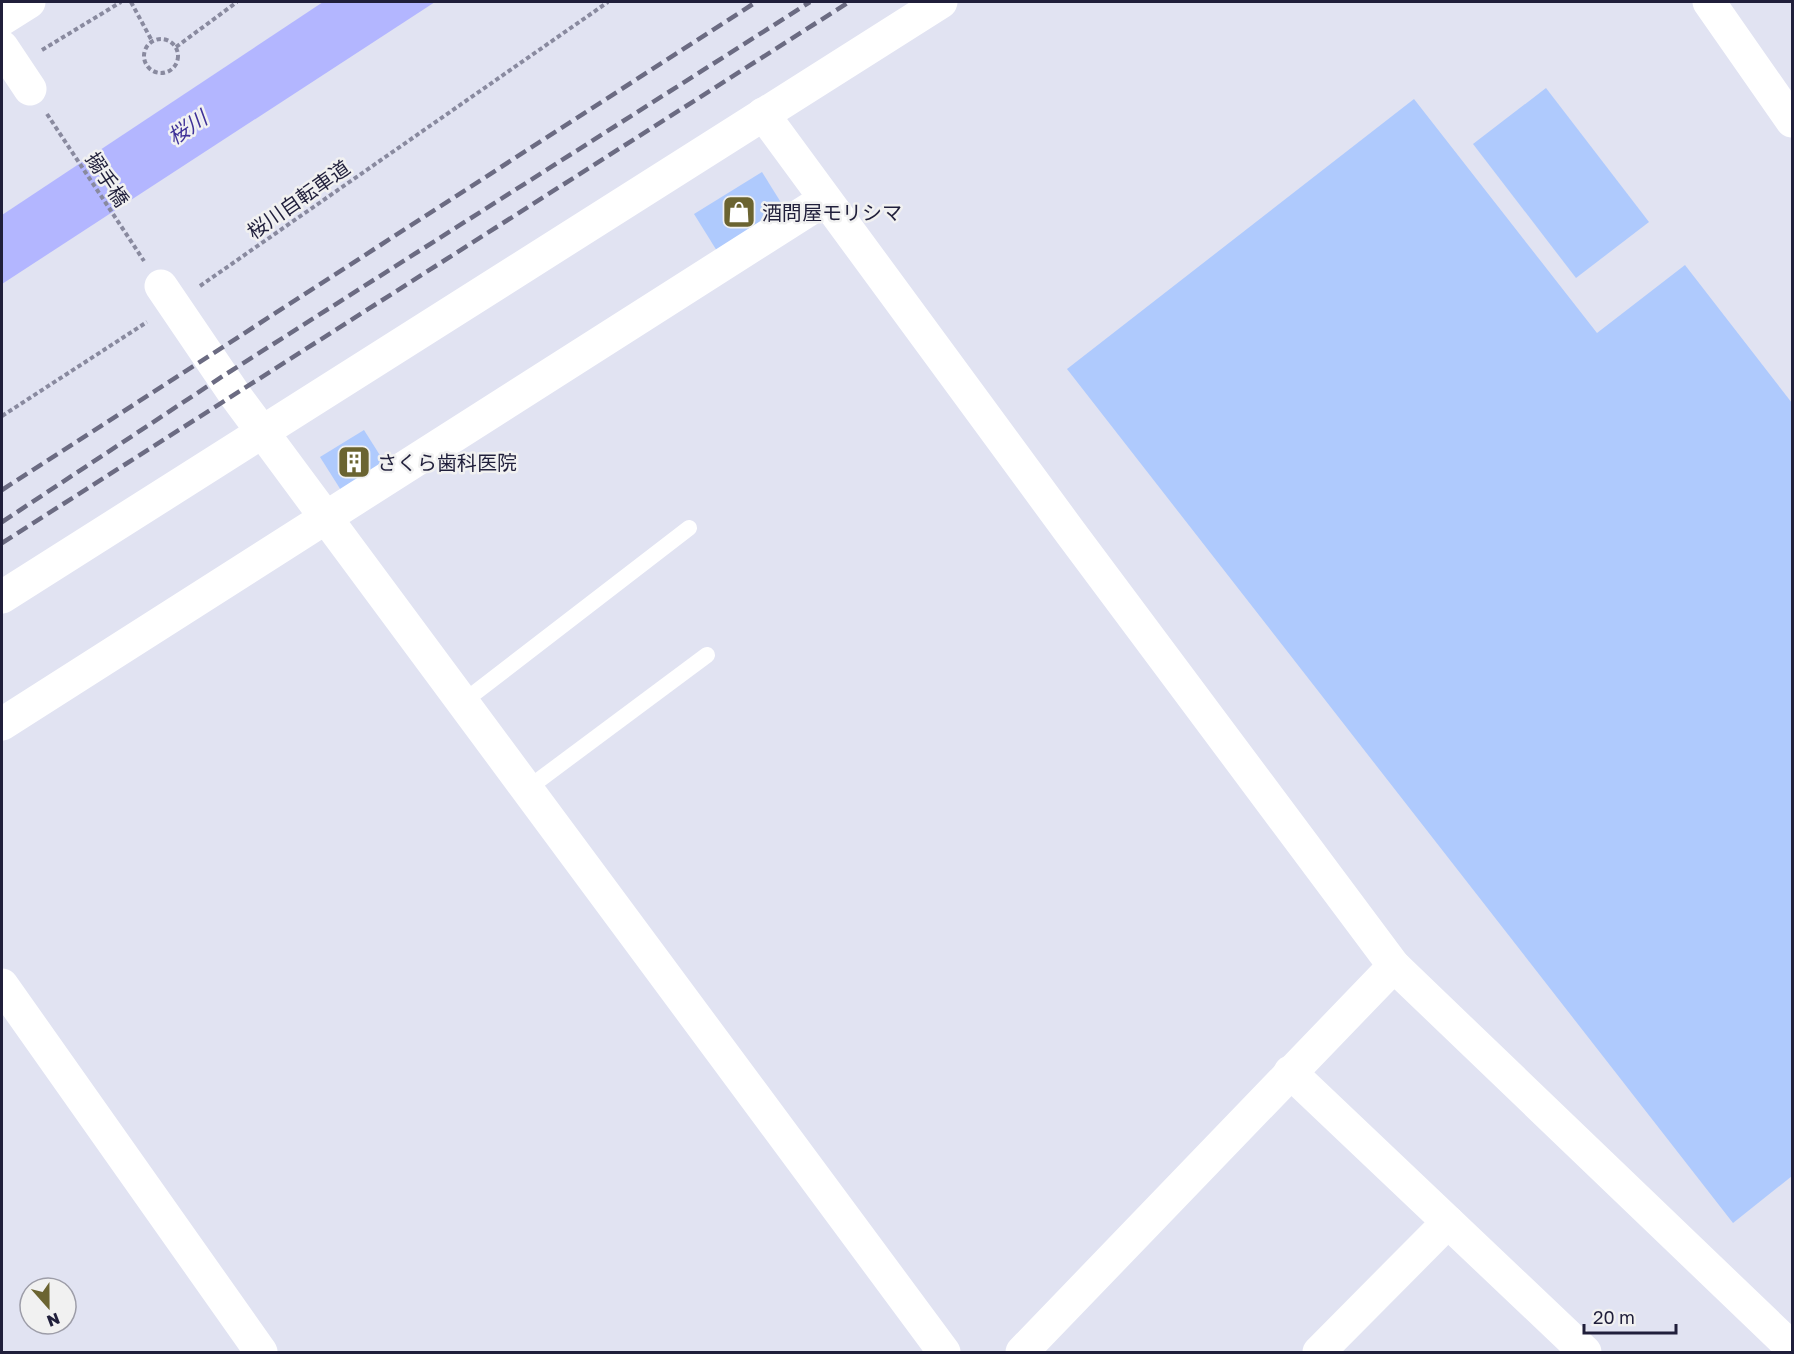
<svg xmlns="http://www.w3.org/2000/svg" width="1794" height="1354" viewBox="0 0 1794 1354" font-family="'Golos Text','Noto Sans JP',sans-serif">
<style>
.water{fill:#b3b6ff}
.building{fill:#afcafd}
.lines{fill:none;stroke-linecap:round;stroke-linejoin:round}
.path{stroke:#898a9f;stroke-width:4;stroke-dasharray:4.5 3;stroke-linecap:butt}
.service{stroke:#fff;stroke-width:16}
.minor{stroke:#fff;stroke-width:33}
.tertiary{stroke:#fff;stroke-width:33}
.rail{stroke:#6b6b82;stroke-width:4.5;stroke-dasharray:12 6;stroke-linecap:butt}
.labels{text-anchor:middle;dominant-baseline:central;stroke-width:5;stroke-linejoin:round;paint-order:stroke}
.street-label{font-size:20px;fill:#201f3b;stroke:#f1f1f1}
.poi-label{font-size:20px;fill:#201f3b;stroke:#f1f1f1;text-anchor:start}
.water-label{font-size:21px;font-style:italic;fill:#3f3298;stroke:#f1f1f1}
</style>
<rect width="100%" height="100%" fill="#e1e3f2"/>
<path class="water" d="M323,2H435L2,284V215Z"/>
<g class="building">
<path d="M1546,88L1649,222L1576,278L1473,144Z"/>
<path d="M1414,99L1597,333L1685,265L1792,403V1176L1733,1223L1067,369Z"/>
<path d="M762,172L785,209L717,251L694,214Z"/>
<path d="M364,430L388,468L344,495L320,457Z"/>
</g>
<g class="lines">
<g class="path">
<path d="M131,2L152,41"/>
<circle cx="161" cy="56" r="17"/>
<path d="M176,47L237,2"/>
<path d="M42,50L121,2"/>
<path d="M47,114L144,261"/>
<path d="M200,286L608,2"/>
<path d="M2,416L147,322"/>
</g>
<g class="service">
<path d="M463,702L689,528"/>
<path d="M527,789L707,655"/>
</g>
<g class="minor">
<path d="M2,19L29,2"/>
<path d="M2,47L30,89"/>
<path d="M161,286L235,395L944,1352"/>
<path d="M2,724L824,200"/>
<path d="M2,985L261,1352"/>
<path d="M1290,1072L1585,1352"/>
<path d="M1022,1352L1394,966"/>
<path d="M1319,1352L1448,1222"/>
</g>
<g class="tertiary">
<path d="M1709,2L1792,121"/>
<path d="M763,114L1070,532L1394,966L1792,1348"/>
<path d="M2,597L941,2"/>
</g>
<g class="rail">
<path d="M2,490L756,2"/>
<path d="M2,522L223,376L810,2"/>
<path d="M2,543L849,2"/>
</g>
</g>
<defs>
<g id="shop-square" transform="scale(1.725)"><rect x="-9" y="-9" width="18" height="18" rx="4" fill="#6b6431" stroke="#f1f1f1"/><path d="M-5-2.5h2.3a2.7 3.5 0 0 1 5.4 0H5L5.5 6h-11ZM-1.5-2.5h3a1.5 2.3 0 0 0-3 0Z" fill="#fff"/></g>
<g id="building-square" transform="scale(1.725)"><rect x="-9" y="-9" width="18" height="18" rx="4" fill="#6b6431" stroke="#f1f1f1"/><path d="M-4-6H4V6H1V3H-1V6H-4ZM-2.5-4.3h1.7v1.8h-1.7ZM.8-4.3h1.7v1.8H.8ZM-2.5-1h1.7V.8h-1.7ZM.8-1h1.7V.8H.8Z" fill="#fff"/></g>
</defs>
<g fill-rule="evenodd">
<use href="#shop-square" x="739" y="212"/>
<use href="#building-square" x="354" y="462"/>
</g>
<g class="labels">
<g class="street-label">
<text transform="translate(108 179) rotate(57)">搦手橋</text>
<text transform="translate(298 199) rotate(-35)">桜川自転車道</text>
</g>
<g class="poi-label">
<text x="762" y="212">酒問屋モリシマ</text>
<text x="377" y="462">さくら歯科医院</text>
</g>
<g class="water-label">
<text transform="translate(187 127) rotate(-34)">桜川</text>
</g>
</g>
<rect width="1794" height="1354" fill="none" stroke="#201f3b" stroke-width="6"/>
<g transform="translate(48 1306) rotate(159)"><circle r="28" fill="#f1f1f1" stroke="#9d9da8" stroke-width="1.5"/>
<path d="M0-4.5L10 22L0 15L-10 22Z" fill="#6b6431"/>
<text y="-9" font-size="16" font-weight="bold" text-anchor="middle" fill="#201f3b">N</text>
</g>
<path d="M1584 1324v9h92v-9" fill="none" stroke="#201f3b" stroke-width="3"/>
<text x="1593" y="1324" font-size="18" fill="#201f3b" stroke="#f1f1f1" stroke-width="4.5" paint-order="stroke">20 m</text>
</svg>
